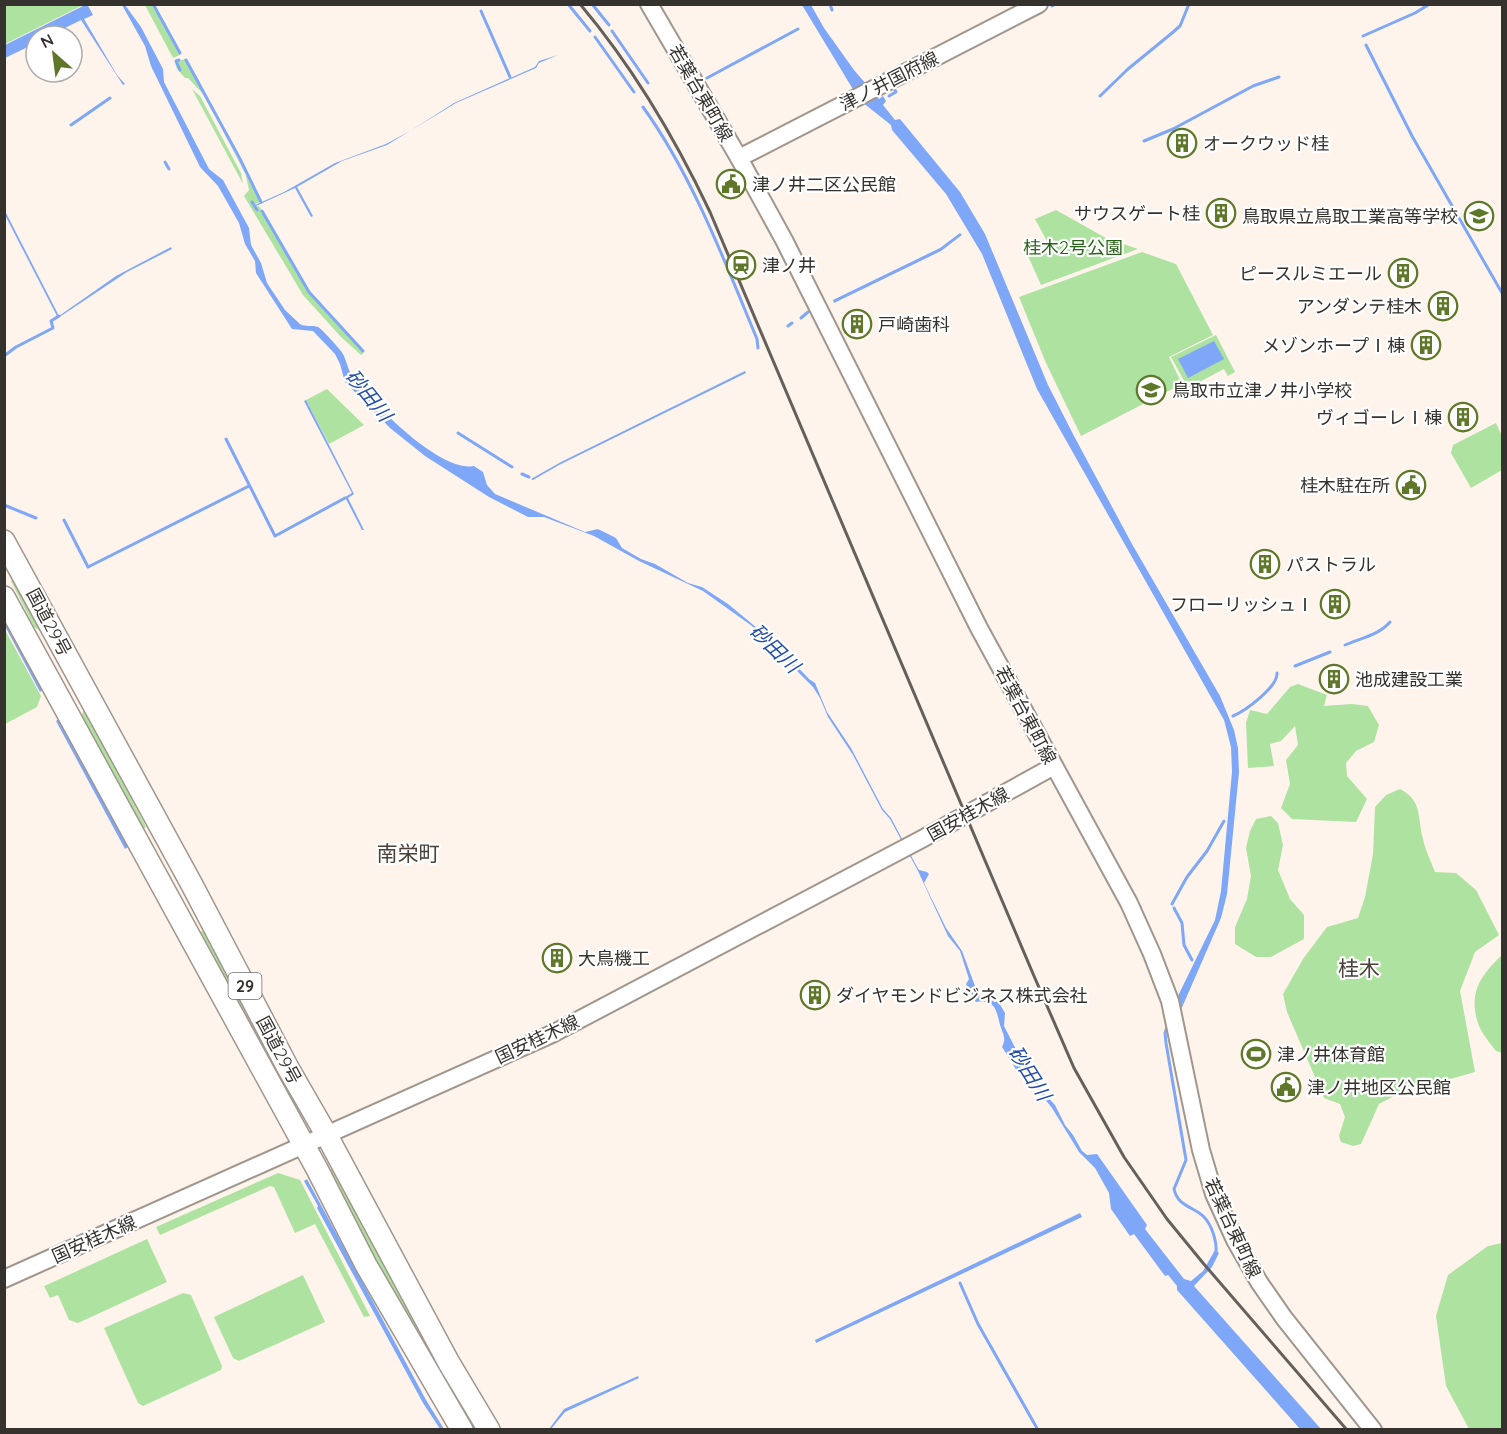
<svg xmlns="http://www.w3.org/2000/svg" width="1507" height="1434" viewBox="0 0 1507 1434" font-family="Quicksand,'Noto Sans JP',sans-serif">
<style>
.green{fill:#aee2a1}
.water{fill:#7fa7f7}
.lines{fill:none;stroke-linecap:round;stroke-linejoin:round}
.stream{stroke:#7fa7f7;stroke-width:3}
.secondary-casing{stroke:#a1968c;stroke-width:20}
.highway-casing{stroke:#a1968c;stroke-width:24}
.secondary{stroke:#fff;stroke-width:16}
.highway{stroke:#fff;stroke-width:21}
.rail{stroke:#65605b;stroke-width:3}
.labels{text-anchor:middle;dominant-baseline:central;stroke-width:4.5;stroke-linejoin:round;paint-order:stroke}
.shield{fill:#fff;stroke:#726f6c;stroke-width:1.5}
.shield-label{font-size:16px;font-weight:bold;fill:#35312d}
.street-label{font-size:18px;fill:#35312d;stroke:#fff}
.poi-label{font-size:18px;fill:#35312d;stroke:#fff;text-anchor:start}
.park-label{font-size:18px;fill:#276317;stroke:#fff}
.water-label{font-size:20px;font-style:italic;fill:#244da9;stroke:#fff}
.quarter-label{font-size:21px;fill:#494038;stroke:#fff}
</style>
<rect width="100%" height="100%" fill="#fef4ec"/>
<g class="green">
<path d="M5,4H83V5L5,44Z"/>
<path d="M145,5H152L180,55L173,58Z"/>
<path d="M185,59L260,202L255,204L256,207L259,206L309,293L364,353L361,355L341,337L303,295L244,196L249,190L245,172L203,94L188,78H185L177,69L175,62Z"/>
<path d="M192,89L200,96L241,173L243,184Z"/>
<path d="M1056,210L1106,238L1138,249L1041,285L1028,256L1049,245L1035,219Z"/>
<path d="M1142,252L1176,264L1213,335L1169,357L1182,384L1081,436L1046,363L1019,297Z"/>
<path d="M1216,335L1235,372L1228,376L1224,369L1188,388L1171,357Z"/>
<path d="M327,389L364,425L329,444L306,400Z"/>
<path d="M1496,423L1502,436V470L1471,488L1451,453L1453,445Z"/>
<path d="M17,578L41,628L39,630L34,627L11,581Z"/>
<path d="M4,628L41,696L37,707L5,724Z"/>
<path d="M1298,684L1327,695L1324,706L1352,704L1368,706L1379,725L1374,742L1356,751L1346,763L1347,776L1367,799L1356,822L1292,819L1281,808L1290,784L1286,760L1298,745L1295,726L1281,741L1270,744L1274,766L1248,768L1246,723L1250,710L1267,714L1290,687Z"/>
<path d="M84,709L112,756L122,781L146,827L140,831L113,784L98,747L82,715Z"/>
<path d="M1400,789C1423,801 1417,817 1423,839C1425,850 1431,861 1435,872L1456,873L1476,890L1499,935L1475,952L1460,991L1475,1072L1398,1094L1379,1104L1361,1144L1353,1146L1341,1142L1339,1136L1345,1117L1340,1104L1324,1098L1287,1012L1283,994L1303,959L1327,927L1358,918L1365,897L1373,854L1375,807L1386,795Z"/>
<path d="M1271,816L1278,823L1283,845L1278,870L1290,899L1304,915V939L1271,957H1256L1235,944V927L1247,899L1251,876L1246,848L1250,831L1256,819Z"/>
<path d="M202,931L210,934L300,1111L293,1115L200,934Z"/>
<path d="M1502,955V1053L1496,1051C1490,1043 1481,1033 1478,1023C1468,993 1481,975 1502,955Z"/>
<path d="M335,1167L452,1389L476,1429H471L415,1340L329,1170Z"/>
<path d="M278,1173L300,1180L370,1316L364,1317L315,1224L295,1233L274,1187L270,1186L160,1235L156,1227Z"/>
<path d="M147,1239L167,1282L78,1323L69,1320L58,1295L50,1298L44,1286L5,1304Z"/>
<path d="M1502,1243V1429H1469L1446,1386L1436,1316L1448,1275L1488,1246Z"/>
<path d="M303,1275L325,1322L239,1361L233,1358L214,1317Z"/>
<path d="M183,1293L191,1295L222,1366L221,1370L143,1406L138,1403L104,1328Z"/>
</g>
<g class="water">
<path d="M87,4L93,15L84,19L117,75L125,84L123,85L81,20L49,36H36V43L5,58V45Z"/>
<path d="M122,5H125L141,27L163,69L164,82L209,169L223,180L249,228L251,245L261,263L267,283L285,310L300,324C305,327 313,325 318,327C321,328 341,350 343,354C347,362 348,371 354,379C375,405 439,472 474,466L483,472L487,485L495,494L585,532L598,529L616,538L622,548L641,559L655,564L688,583L702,587L728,604L774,642L809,679L815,683L827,712L851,748L883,809L891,818L916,865L919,870L927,872L929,874L924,883L946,928L962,951L978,994L985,1000L998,1001L1005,1013L1004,1026L1020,1057L1032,1073L1042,1091L1055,1105L1065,1125L1073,1135L1082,1151L1087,1155L1097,1154L1147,1225L1145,1229L1184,1279L1191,1281L1203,1271L1215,1250L1219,1253L1212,1267L1194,1286L1321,1429H1300L1177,1290V1286L1168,1275L1165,1276L1134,1234L1130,1236L1111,1209L1109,1193L1095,1168L1079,1152L1052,1108L1040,1093L1029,1075L1026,1072L1017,1071L1002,1047C1006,1039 1004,1036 1001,1028C996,1013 998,999 976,1002L966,984L969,979L960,951L948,936L918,871L890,819L882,810L853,755L828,717L820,698L813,687L752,626L703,591L639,561L594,536L544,517H528L489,497L425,456L390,428L345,382L340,364L335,354L313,331L292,329L256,273L255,261L245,244L239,223L218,186L200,167L151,66L145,46Z"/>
<path d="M802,5H811L824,28L854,70L879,99L883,96L886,101L883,105L895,120L900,119L960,192L985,234L1048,385L1074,436L1132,544L1220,696L1234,730L1238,748L1239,772L1227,894L1221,918L1180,1012L1176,1000L1215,920L1221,891L1232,772L1231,747L1224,720L1037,389L982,254L946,194L892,130L891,125L862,102L854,91Z"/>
<path d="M558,55L539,63L536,68L456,103L387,145L342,161L297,187L313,216L311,217L295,188L256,206L255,205L284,192L335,163L386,144L410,131L454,103L535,67L539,61Z"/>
<path d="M5,211L59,316L116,276L171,247L172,249L127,272L58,318L5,215Z"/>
<path d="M960,233L962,235L941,251L834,303L833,300L940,248Z"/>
<path d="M1214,341L1224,359L1188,378L1178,359Z"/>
<path d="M745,371L746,373L559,465L533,480L531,479L561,462Z"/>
<path d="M306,400L354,494L348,498L364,530H362L345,497L352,493L304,401Z"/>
<path d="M4,618L43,690L40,692L5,626Z"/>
<path d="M59,719L128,847L125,849L56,721Z"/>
<path d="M307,1179L426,1400L444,1429H440L423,1403L317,1208L318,1206L304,1181Z"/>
<path d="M1080,1213L1082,1217L816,1343L815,1340Z"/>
<path d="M638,1376L639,1378L565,1412L551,1429H549L564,1409Z"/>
</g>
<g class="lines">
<g class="stream">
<path d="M153,4L180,53"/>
<path d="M568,4L590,31"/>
<path d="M592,4L609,25"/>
<path d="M830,4L832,10"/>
<path d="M1052,6L1055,4"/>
<path d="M481,11L510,77"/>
<path d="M612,31L648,83"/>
<path d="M1363,36L1415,13L1428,5"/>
<path d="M595,37L634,92"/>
<path d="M1366,45L1412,136L1502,293"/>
<path d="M179,60L176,61L180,70"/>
<path d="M186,60L240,159L261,202"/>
<path d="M707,78L798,29"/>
<path d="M889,96L896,92L893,87L895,86"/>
<path d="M1100,96L1128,69L1172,33L1180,26L1189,4"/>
<path d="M643,107C692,175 725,262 757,339L758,348"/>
<path d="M71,125L110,98"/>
<path d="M1144,141L1173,129L1253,86L1279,77"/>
<path d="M165,162L169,169"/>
<path d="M252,202L257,210"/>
<path d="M262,211L309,292L363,351"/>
<path d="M801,318L808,312"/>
<path d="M788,326L792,323"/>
<path d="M4,356L16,347L53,328L51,321L59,316"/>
<path d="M458,433L512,467"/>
<path d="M226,439L275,536L345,498"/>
<path d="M522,474L529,477"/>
<path d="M4,505L36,518"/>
<path d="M64,520L88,567L249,486"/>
<path d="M1345,645C1361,638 1379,635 1390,622"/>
<path d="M1295,666L1330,652"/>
<path d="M1233,716C1245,711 1278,687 1277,673"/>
<path d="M1172,904L1187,877L1207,851L1224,821"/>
<path d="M1174,908L1182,923L1184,945L1192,960"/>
<path d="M1167,1027L1165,1033L1166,1043L1186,1160L1174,1189C1178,1207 1193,1206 1204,1217C1212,1225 1217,1242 1216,1253"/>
<path d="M960,1283L978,1324L1038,1430"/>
</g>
<g class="secondary-casing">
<g id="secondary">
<path d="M649,4L739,158L784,240L979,628L1129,903L1152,954L1170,1001L1201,1150L1214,1194L1235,1240L1259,1282L1284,1318L1373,1430"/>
<path d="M739,158L1039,4"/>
<path d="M4,1279L554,1033L922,839L1054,766"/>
</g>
</g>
<g class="highway-casing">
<g id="highway">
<path d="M4,541L191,883L288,1068L326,1134L449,1363L489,1430"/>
<path d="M4,597L317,1169L366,1265L462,1430"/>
</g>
</g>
<use href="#secondary" class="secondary"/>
<use href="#highway" class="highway"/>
<path class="rail" d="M580,4C633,67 675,138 710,212L1034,976L1074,1068L1124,1157L1167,1219L1203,1263L1347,1430"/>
</g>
<defs>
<g id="building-ring" transform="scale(1.5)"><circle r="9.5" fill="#fff" stroke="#5f7728" stroke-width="1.5"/><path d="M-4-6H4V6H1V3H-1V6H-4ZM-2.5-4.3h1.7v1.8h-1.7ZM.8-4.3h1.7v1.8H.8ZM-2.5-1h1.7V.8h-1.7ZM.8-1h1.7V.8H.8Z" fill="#5f7728"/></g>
<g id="civic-ring" transform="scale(1.5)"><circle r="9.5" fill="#fff" stroke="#5f7728" stroke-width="1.5"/><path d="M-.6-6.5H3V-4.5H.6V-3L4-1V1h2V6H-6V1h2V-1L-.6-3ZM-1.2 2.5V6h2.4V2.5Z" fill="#5f7728"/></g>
<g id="school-ring" transform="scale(1.5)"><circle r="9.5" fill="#fff" stroke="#5f7728" stroke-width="1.5"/><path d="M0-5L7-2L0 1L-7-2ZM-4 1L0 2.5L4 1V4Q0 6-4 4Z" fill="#5f7728"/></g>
<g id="station-ring" transform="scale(1.5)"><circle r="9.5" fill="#fff" stroke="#5f7728" stroke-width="1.5"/><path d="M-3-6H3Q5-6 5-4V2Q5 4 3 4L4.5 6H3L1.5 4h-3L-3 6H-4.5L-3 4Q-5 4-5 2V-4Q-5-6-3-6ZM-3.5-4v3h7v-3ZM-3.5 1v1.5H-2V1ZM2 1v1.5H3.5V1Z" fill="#5f7728"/></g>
<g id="stadium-ring" transform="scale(1.5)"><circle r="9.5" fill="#fff" stroke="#5f7728" stroke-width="1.5"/><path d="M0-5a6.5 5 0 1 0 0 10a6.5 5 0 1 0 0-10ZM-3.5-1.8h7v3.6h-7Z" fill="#5f7728"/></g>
</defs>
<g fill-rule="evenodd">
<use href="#building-ring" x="1182" y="143"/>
<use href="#civic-ring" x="731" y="184"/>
<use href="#building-ring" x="1221" y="213"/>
<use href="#school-ring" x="1479" y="216"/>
<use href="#station-ring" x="741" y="265"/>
<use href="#building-ring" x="1403" y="273"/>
<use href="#building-ring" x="1443" y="306"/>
<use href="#building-ring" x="857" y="324"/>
<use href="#building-ring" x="1426" y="345"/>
<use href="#school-ring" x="1151" y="390"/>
<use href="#building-ring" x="1463" y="417"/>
<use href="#civic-ring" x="1411" y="485"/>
<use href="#building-ring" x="1265" y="564"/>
<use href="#building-ring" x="1335" y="604"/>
<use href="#building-ring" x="1334" y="679"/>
<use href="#building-ring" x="557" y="958"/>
<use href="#building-ring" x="815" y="995"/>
<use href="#stadium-ring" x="1256" y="1054"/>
<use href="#civic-ring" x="1286" y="1087"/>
</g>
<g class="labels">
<rect class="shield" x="228.5" y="973" width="33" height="26" rx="4.5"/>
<g class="shield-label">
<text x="245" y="986">29</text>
</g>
<g class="street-label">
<text transform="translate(889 81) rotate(-27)">津ノ井国府線</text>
<text transform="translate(701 93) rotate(60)">若葉台東町線</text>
<text transform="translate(49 622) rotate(62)">国道29号</text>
<text transform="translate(1026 715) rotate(62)">若葉台東町線</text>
<text transform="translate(968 814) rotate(-29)">国安桂木線</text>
<text transform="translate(537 1039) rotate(-25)">国安桂木線</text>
<text transform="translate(279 1050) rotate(62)">国道29号</text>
<text transform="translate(1233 1228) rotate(65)">若葉台東町線</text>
<text transform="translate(94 1239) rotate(-24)">国安桂木線</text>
</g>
<g class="poi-label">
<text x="1203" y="143">オークウッド桂</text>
<text x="752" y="184">津ノ井二区公民館</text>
<text x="1200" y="213" text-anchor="end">サウスゲート桂</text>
<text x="1458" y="216" text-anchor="end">鳥取県立鳥取工業高等学校</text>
<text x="762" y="265">津ノ井</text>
<text x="1382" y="273" text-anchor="end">ピースルミエール</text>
<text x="1422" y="306" text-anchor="end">アンダンテ桂木</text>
<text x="878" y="324">戸崎歯科</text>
<text x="1405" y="345" text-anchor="end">メゾンホープⅠ棟</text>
<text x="1172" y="390">鳥取市立津ノ井小学校</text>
<text x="1442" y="417" text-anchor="end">ヴィゴーレⅠ棟</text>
<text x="1390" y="485" text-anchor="end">桂木駐在所</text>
<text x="1286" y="564">パストラル</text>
<text x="1314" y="604" text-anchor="end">フローリッシュⅠ</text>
<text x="1355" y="679">池成建設工業</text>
<text x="578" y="958">大鳥機工</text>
<text x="836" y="995">ダイヤモンドビジネス株式会社</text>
<text x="1277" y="1054">津ノ井体育館</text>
<text x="1307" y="1087">津ノ井地区公民館</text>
</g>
<g class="park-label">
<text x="1073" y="247">桂木2号公園</text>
</g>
<g class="water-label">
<text transform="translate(369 395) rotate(51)">砂田川</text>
<text transform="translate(775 648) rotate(44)">砂田川</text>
<text transform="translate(1030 1073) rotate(58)">砂田川</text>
</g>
<g class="quarter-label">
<text x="408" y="853">南栄町</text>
<text x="1359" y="968">桂木</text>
</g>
</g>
<rect width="1507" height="1434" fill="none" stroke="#35312d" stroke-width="12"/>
<g transform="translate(54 54) rotate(332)"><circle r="28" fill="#ffffff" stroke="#aeadab" stroke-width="1.5"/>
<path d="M0-4.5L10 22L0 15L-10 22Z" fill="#5f7728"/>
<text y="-9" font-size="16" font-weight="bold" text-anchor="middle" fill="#35312d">N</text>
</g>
</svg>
